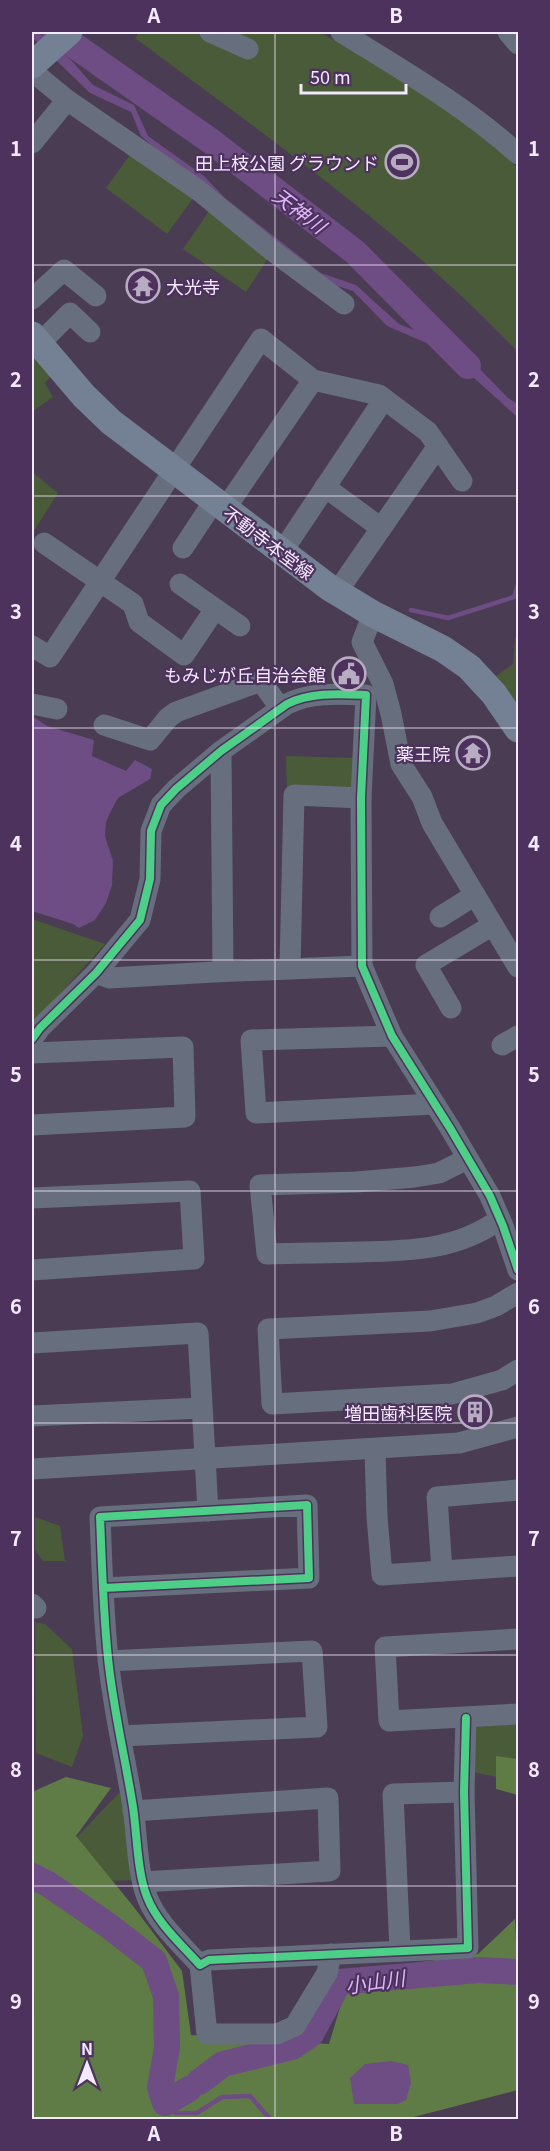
<svg xmlns="http://www.w3.org/2000/svg" width="550" height="2151" viewBox="0 0 550 2151" font-family="Georgia,'Noto Sans JP',serif">
<style>
.green{fill:#495b38}
.forest{fill:#607c46}
.water{fill:#6e4c84}
.lines{fill:none;stroke-linecap:round;stroke-linejoin:round}
.stream{stroke:#6e4c84;stroke-width:4.5}
.river{stroke:#6e4c84;stroke-width:26}
.minor{stroke:#676f7e;stroke-width:21}
.major{stroke:#748194;stroke-width:27}
.cycleway-casing{stroke:#4c325d;stroke-width:11}
.cycleway{stroke:#4dcf88;stroke-width:8}
.grid{fill:none;stroke:#f4e8fd;stroke-width:1.5;stroke-opacity:0.55}
.labels{text-anchor:middle;dominant-baseline:central;stroke-width:4.5;stroke-linejoin:round;paint-order:stroke}
.poi-label{font-size:18px;fill:#f4e8fd;stroke:#4c325d;text-anchor:end}
.street-label{font-size:18px;fill:#f4e8fd;stroke:#4c325d}
.water-label{font-size:20px;font-style:italic;fill:#deb5fa;stroke:#4c325d}
.neatline{fill:none;stroke:#f4e8fd;stroke-width:2}
.grid-label{font-size:20px;text-anchor:middle;font-weight:bold;fill:#f4e8fd}
</style>
<rect width="100%" height="100%" fill="#4a3c53"/>
<g class="green">
<path d="M140,32H320L415,88L475,129L518,168V352C404,232 267,137 135,38Z"/>
<path d="M132,152L194,197L167,234L106,188Z"/>
<path d="M209,211L271,254L246,292L183,249Z"/>
<path d="M32,351L53,373L45,383L53,397L32,412Z"/>
<path d="M32,472L58,493L32,534Z"/>
<path d="M518,630V718L492,679L513,664L515,639Z"/>
<path d="M286,756L356,758L355,791L287,790Z"/>
<path d="M32,919L105,944L32,1024Z"/>
<path d="M35,1517L60,1526L65,1561H43L35,1550Z"/>
<path d="M35,1622L45,1624L72,1649L83,1736L72,1767L36,1753Z"/>
<path d="M518,1719V1781L472,1772L471,1722Z"/>
<path d="M121,1791L137,1880L110,1881L69,1845Z"/>
</g>
<g class="forest">
<path d="M496,1756L518,1759V1795L496,1789Z"/>
<path d="M66,1777L111,1788L76,1836L133,1906L182,1971L191,2035L329,2044L345,1991L366,1970L478,1954L515,1919L518,1981V2090L406,2119L32,2120V1792Z"/>
</g>
<g class="water">
<path d="M32,32H38L72,61L93,85L134,105L148,136L204,176L225,198L321,273L356,285L399,324L449,344L472,361L508,398L518,404V422L516,416L443,350L387,326L353,291L328,283L165,157L141,136L131,112L90,93L32,37Z"/>
<path d="M32,716L47,726L94,740L92,756L126,771L135,760L152,769L150,779L118,798L112,809L106,822L105,836L113,861L112,885L106,903L95,920L79,928L73,924L32,911Z"/>
<path d="M391,2061L408,2065L411,2083L406,2100L398,2104H354L350,2078L365,2064Z"/>
</g>
<g class="lines">
<g class="stream">
<path d="M411,610L448,618L514,597L518,585"/>
<path d="M165,2103L176,2113H197L222,2097L250,2096L271,2120"/>
</g>
<g class="river">
<path d="M55,32L212,142L355,252L468,366"/>
<path d="M32,1876L48,1884L109,1926L154,1961L166,1996L167,2048L160,2087L165,2103L189,2089"/>
<path d="M199,2082L223,2064L292,2047L311,2034L339,1982L478,1970L518,1972"/>
</g>
<g class="minor">
<path d="M210,32L248,49"/>
<path d="M341,32C402,70 465,106 518,154"/>
<path d="M508,32L518,44"/>
<path d="M32,71L67,100L198,190L270,249L344,304"/>
<path d="M32,143L67,100"/>
<path d="M32,299L64,270L96,296"/>
<path d="M39,344L70,313L90,332"/>
<path d="M325,487L381,528"/>
<path d="M225,509L313,380"/>
<path d="M44,543L133,604L139,622L184,655L215,609"/>
<path d="M183,548L214,501"/>
<path d="M282,552L384,399"/>
<path d="M180,584L240,626"/>
<path d="M337,592L438,446"/>
<path d="M373,614L362,642L383,684L391,714L401,764L422,797L432,823L518,967"/>
<path d="M32,646L50,657L261,339L313,380L379,395L428,432L462,481"/>
<path d="M32,704L57,709"/>
<path d="M104,725L150,740L168,718L176,712L261,681L280,708"/>
<path d="M221,751L223,971"/>
<path d="M440,917L475,895"/>
<path d="M290,968L294,795L361,798"/>
<path d="M96,973L110,978L214,972L362,966"/>
<path d="M451,1008L426,965L493,925"/>
<path d="M392,1036L251,1040L256,1113L434,1104"/>
<path d="M32,1039L40,1028L96,973L140,920L150,879L151,831L161,805L176,789L221,751L287,704C311,692 339,694 366,695L361,798L362,966L392,1036L450,1128L490,1196L503,1226L518,1270"/>
<path d="M502,1045L518,1036"/>
<path d="M32,1053L183,1047L185,1117L32,1125"/>
<path d="M467,1159L439,1173L415,1177L356,1182L260,1185L267,1254C298,1253 328,1253 359,1252C410,1251 458,1250 500,1219"/>
<path d="M32,1198L190,1191L194,1259L32,1270"/>
<path d="M518,1293L496,1306L477,1313L430,1321L268,1329L272,1404L452,1394L502,1380L518,1370"/>
<path d="M32,1343L198,1333L208,1511"/>
<path d="M32,1416L201,1408"/>
<path d="M375,1450L377,1517L382,1575L518,1566"/>
<path d="M32,1469L459,1443L518,1427"/>
<path d="M442,1571L437,1497L518,1490"/>
<path d="M103,1588L309,1578L307,1505L100,1517C102,1564 103,1611 108,1658C113,1708 125,1757 133,1807C137,1833 137,1872 147,1897C157,1923 182,1945 200,1965L209,1960L468,1948L464,1792L466,1718"/>
<path d="M32,1604L36,1608"/>
<path d="M518,1639L385,1647L389,1721L518,1714"/>
<path d="M108,1661L312,1651L317,1727L121,1736"/>
<path d="M133,1811L328,1798L330,1871L143,1882"/>
<path d="M400,1951L393,1794L464,1792"/>
<path d="M200,1965L207,2034H277L295,2026L327,1973L331,1954"/>
</g>
<g class="major">
<path d="M32,65L69,32"/>
<path d="M32,335L84,396L111,422L330,588L373,614L443,649L469,667L494,694L518,729"/>
</g>
<g class="cycleway-casing">
<g id="cycleway">
<path d="M32,1039L40,1028L96,973L140,920L150,879L151,831L161,805L176,789L221,751L287,704C311,692 339,694 366,695L361,798L362,966L392,1036L450,1128L490,1196L503,1226L518,1270"/>
<path d="M103,1588L309,1578L307,1505L100,1517C102,1564 103,1611 108,1658C113,1708 125,1757 133,1807C137,1833 137,1872 147,1897C157,1923 182,1945 200,1965L209,1960L468,1948L464,1792L466,1718"/>
</g>
</g>
<use href="#cycleway" class="cycleway"/>
</g>
<path class="grid" d="M275,32V2120M32,265H518M32,496H518M32,728H518M32,960H518M32,1191H518M32,1423H518M32,1655H518M32,1886H518"/>
<defs>
<g id="stadium-ring" transform="scale(1.725)"><circle r="9.5" fill="#4c325d" stroke="#b8acc2" stroke-width="1.5"/><path d="M0-5a6.5 5 0 1 0 0 10a6.5 5 0 1 0 0-10ZM-3.5-1.8h7v3.6h-7Z" fill="#b8acc2"/></g>
<g id="temple-ring" transform="scale(1.725)"><circle r="9.5" fill="#4c325d" stroke="#b8acc2" stroke-width="1.5"/><path d="M0-6L5-2H3V0L6.5 2.5H4V6H1.5V3h-3V6H-4V2.5H-6.5L-3 0V-2H-5Z" fill="#b8acc2"/></g>
<g id="civic-ring" transform="scale(1.725)"><circle r="9.5" fill="#4c325d" stroke="#b8acc2" stroke-width="1.5"/><path d="M-.6-6.5H3V-4.5H.6V-3L4-1V1h2V6H-6V1h2V-1L-.6-3ZM-1.2 2.5V6h2.4V2.5Z" fill="#b8acc2"/></g>
<g id="building-ring" transform="scale(1.725)"><circle r="9.5" fill="#4c325d" stroke="#b8acc2" stroke-width="1.5"/><path d="M-4-6H4V6H1V3H-1V6H-4ZM-2.5-4.3h1.7v1.8h-1.7ZM.8-4.3h1.7v1.8H.8ZM-2.5-1h1.7V.8h-1.7ZM.8-1h1.7V.8H.8Z" fill="#b8acc2"/></g>
</defs>
<g fill-rule="evenodd">
<use href="#stadium-ring" x="402" y="162"/>
<use href="#temple-ring" x="143" y="286"/>
<use href="#civic-ring" x="349" y="674"/>
<use href="#temple-ring" x="473" y="753"/>
<use href="#building-ring" x="475" y="1412"/>
</g>
<g class="labels">
<g class="poi-label">
<text x="379" y="162">田上枝公園 グラウンド</text>
<text x="166" y="286" text-anchor="start">大光寺</text>
<text x="326" y="674">もみじが丘自治会館</text>
<text x="450" y="753">薬王院</text>
<text x="452" y="1412">増田歯科医院</text>
</g>
<g class="street-label">
<text transform="translate(269 542) rotate(37)">不動寺本堂線</text>
</g>
<g class="water-label">
<text transform="translate(300 210) rotate(37)">天神川</text>
<text transform="translate(375 1981) rotate(-8)">小山川</text>
</g>
</g>
<rect width="550" height="2151" fill="none" stroke="#4c325d" stroke-width="66"/>
<g transform="translate(87 2064)" stroke="#4c325d" stroke-width="4.5" paint-order="stroke">
<path d="M0-4.5L10 22L0 15L-10 22Z" fill="#f4e8fd"/>
<text y="-9" font-size="16" font-weight="bold" text-anchor="middle" fill="#f4e8fd">N</text>
</g>
<path d="M301 84v9h105v-9" fill="none" stroke="#f4e8fd" stroke-width="3"/>
<text x="310" y="84" font-size="18" fill="#f4e8fd" stroke="#4c325d" stroke-width="4.5" paint-order="stroke">50 m</text>
<rect x="33" y="33" width="484" height="2085" class="neatline"/>
<g class="grid-label">
<text x="154" y="23">A</text>
<text x="396" y="23">B</text>
<text x="16" y="156">1</text>
<text x="534" y="156">1</text>
<text x="16" y="387">2</text>
<text x="534" y="387">2</text>
<text x="16" y="619">3</text>
<text x="534" y="619">3</text>
<text x="16" y="851">4</text>
<text x="534" y="851">4</text>
<text x="16" y="1082">5</text>
<text x="534" y="1082">5</text>
<text x="16" y="1314">6</text>
<text x="534" y="1314">6</text>
<text x="16" y="1546">7</text>
<text x="534" y="1546">7</text>
<text x="16" y="1777">8</text>
<text x="534" y="1777">8</text>
<text x="16" y="2009">9</text>
<text x="534" y="2009">9</text>
<text x="154" y="2141">A</text>
<text x="396" y="2141">B</text>
</g>
</svg>
